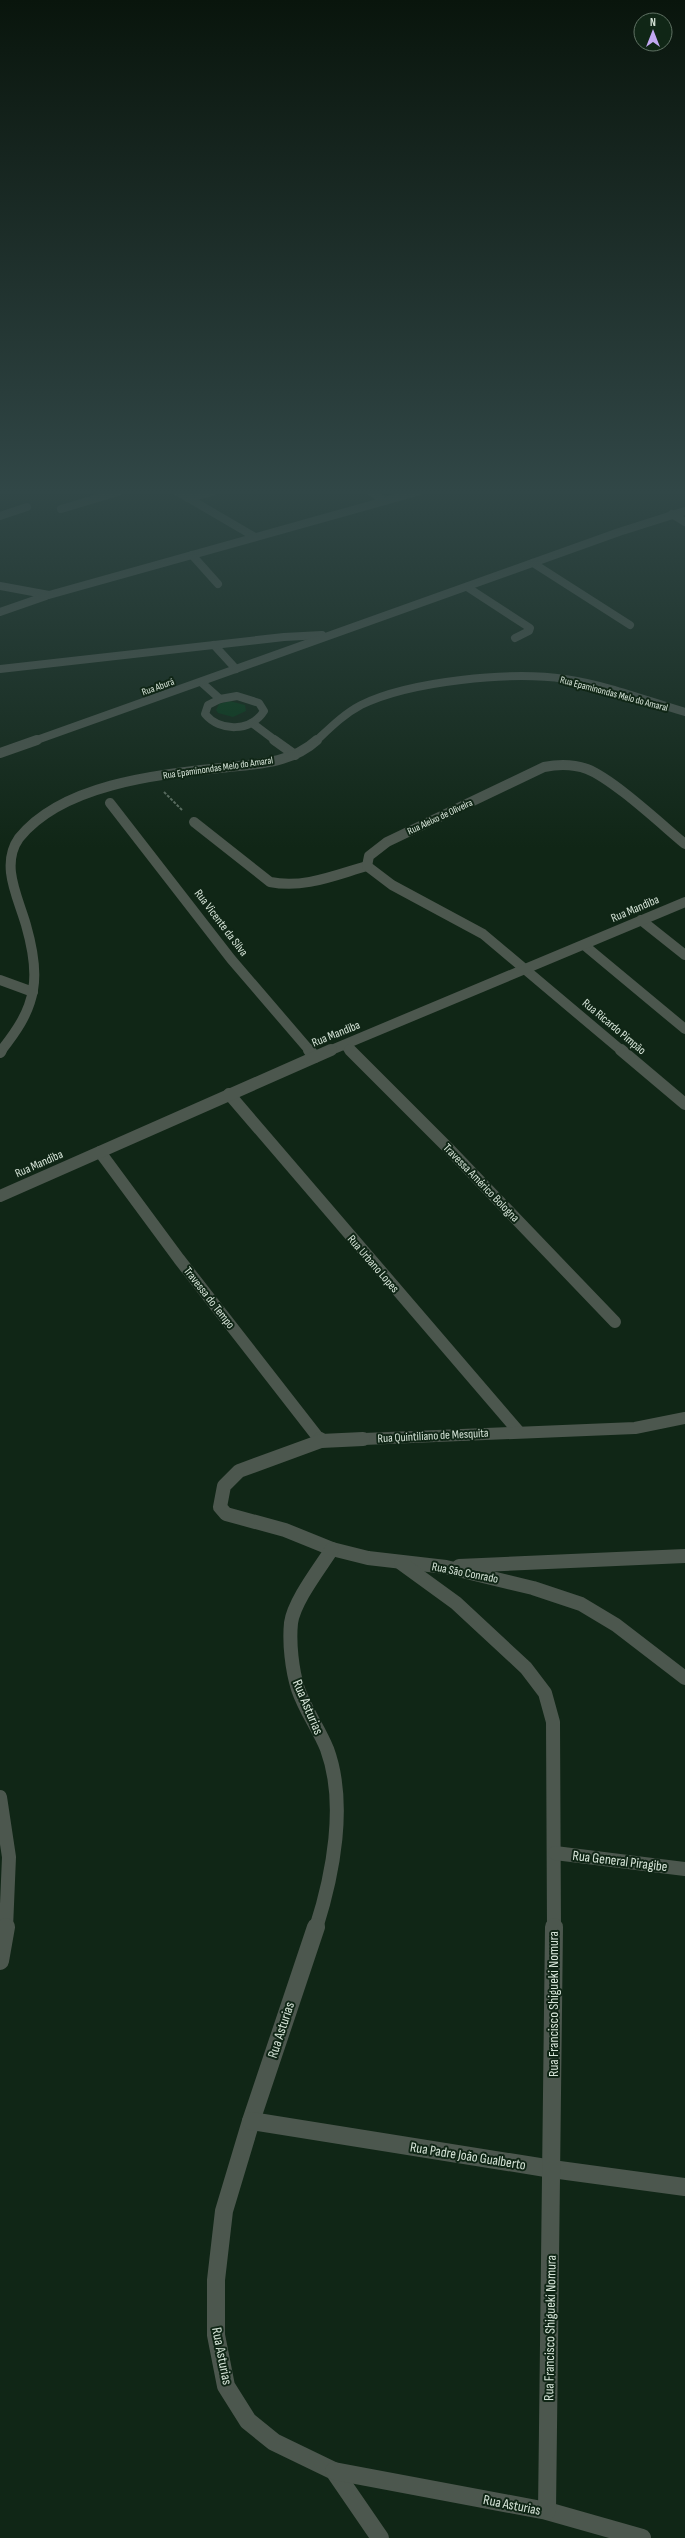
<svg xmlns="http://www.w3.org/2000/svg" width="685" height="2538" viewBox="0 0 685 2538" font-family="'Sofia Sans Condensed',sans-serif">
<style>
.green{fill:#073919}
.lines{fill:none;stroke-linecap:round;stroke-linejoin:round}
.path{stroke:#5d7062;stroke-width:2;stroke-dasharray:3 1.5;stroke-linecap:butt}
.minor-far4{stroke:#4c574e;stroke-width:8}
.minor-far3{stroke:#4c574e;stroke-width:10}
.minor-far2{stroke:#4c574e;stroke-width:12}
.minor-far1{stroke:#4c574e;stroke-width:14}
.minor{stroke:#4c574e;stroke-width:18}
.labels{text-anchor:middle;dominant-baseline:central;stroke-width:4;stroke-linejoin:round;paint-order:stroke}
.far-street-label{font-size:10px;fill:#d7e5d9;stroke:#102616}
.street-label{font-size:12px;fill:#d7e5d9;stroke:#102616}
.near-street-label{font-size:14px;fill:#d7e5d9;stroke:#102616}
</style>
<rect width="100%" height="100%" fill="#102616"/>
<path class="green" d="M230,701L245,705L246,711L233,717L218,713L216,710L219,704Z"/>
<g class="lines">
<path class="path" d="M164,792L183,811"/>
<g class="minor-far4">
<path d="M178,492L255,537"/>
<path d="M371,492L385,501"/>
<path d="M188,498L212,492"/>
<path d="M61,509L118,492"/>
<path d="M672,514L685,522"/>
<path d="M0,516L27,507"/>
<path d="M192,555L218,584"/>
<path d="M533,563L630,625"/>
<path d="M0,586L49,595L417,492"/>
<path d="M467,587L530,628L529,631L515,638"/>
<path d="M0,612L46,596"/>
<path d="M214,645L236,669"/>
<path d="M0,669L284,637L322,635"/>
<path d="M201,682L220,699"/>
<path d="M237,696L259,703L264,711C251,732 220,732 205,714L208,705L220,699Z"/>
<path d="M252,723L276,741"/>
<path d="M34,741L619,532L685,511"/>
<path d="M316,741C331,727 344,714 361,705C410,681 511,671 565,679C606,685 645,700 685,712"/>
</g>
<g class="minor-far3">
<path d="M274,740L295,755"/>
<path d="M0,753L37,740"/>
<path d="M110,803L231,959L310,1051"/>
<path d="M194,822L270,882C304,889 335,875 367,866"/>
<path d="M367,866L392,885L483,934L622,1051"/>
<path d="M367,866L369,856L387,842L544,767C559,764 573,764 587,769C613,779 661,824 685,844"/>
<path d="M641,920L685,955"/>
<path d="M584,945L685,1029"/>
<path d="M0,980L33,992"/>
<path d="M345,1045L351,1051"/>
<path d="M1,1051C15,1033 29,1014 33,990C37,969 32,946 26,925C18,897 0,865 19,838C64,782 164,774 229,767C261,764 293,762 317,740"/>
<path d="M329,1051L685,902"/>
</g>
<g class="minor-far2">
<path d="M309,1050L315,1057"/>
<path d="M350,1050L449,1149L615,1322"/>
<path d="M621,1050L685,1104"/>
<path d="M0,1052L1,1050"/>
<path d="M229,1094L519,1432"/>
<path d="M100,1152L179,1259L320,1440"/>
<path d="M0,1196L331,1050"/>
<path d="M339,1440L635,1428L685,1418"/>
</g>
<g class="minor-far1">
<path d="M320,1439L321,1441"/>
<path d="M363,1439L321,1441L239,1471L224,1486L220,1507L226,1514L285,1530L332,1549L368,1558L446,1567L533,1588L581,1604L616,1625L685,1678"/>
<path d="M401,1563L456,1603L526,1668L545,1693L553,1722L554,1928"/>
<path d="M459,1566L685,1556"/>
<path d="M0,1797L9,1857L6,1928"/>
<path d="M555,1853L685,1869"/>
<path d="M316,1928C333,1875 347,1803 327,1749C319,1729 305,1710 298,1689C292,1670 289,1643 291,1623C294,1601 320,1568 332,1549"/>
</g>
<g class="minor">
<path d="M316,1927L251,2121L224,2211L216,2280V2335L226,2386L248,2421L274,2442L334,2471L380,2538"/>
<path d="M0,1961L6,1927"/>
<path d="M251,2121L552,2169L685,2187"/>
<path d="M334,2471L547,2511L642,2538"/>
<path d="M547,2511L554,1927"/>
</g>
</g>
<linearGradient id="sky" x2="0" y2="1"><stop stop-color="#09150c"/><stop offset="0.58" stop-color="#314747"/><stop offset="1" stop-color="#314747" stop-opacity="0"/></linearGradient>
<rect width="685" height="848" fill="url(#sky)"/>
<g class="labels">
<g class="far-street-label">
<text transform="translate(158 687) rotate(-20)">Rua Aburá</text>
<text transform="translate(614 694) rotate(15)">Rua Epaminondas Melo do Amaral</text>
<text transform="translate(218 768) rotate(-8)">Rua Epaminondas Melo do Amaral</text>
<text transform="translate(440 817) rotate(-25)">Rua Aleixo de Oliveira</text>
</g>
<g class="street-label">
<text transform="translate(635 909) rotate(-23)">Rua Mandiba</text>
<text transform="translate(221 923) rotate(53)">Rua Vicente da Silva</text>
<text transform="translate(614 1027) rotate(40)">Rua Ricardo Pimpão</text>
<text transform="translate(336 1034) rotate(-22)">Rua Mandiba</text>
<text transform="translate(39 1164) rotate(-24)">Rua Mandiba</text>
<text transform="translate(481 1183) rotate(46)">Travessa Américo Bologna</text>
<text transform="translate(373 1264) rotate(49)">Rua Urbano Lopes</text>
<text transform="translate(209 1298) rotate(52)">Travessa do Tempo</text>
<text transform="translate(433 1436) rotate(-3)">Rua Quintiliano de Mesquita</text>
<text transform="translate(465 1573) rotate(11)">Rua São Conrado</text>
</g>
<g class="near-street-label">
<text transform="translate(308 1707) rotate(67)">Rua Asturias</text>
<text transform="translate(620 1861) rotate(7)">Rua General Piragibe</text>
<text transform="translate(553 2004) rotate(-90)">Rua Francisco Shigueki Nomura</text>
<text transform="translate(281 2030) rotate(-72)">Rua Asturias</text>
<text transform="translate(468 2156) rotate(9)">Rua Padre João Gualberto</text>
<text transform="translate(550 2328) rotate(-89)">Rua Francisco Shigueki Nomura</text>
<text transform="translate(222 2356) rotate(79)">Rua Asturias</text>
<text transform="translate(512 2505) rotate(11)">Rua Asturias</text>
</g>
</g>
<g transform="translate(653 32)"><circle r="19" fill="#102616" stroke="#607264"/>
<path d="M0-3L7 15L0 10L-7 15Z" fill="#c2a8f2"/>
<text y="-6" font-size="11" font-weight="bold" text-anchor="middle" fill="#d7e5d9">N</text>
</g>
</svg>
